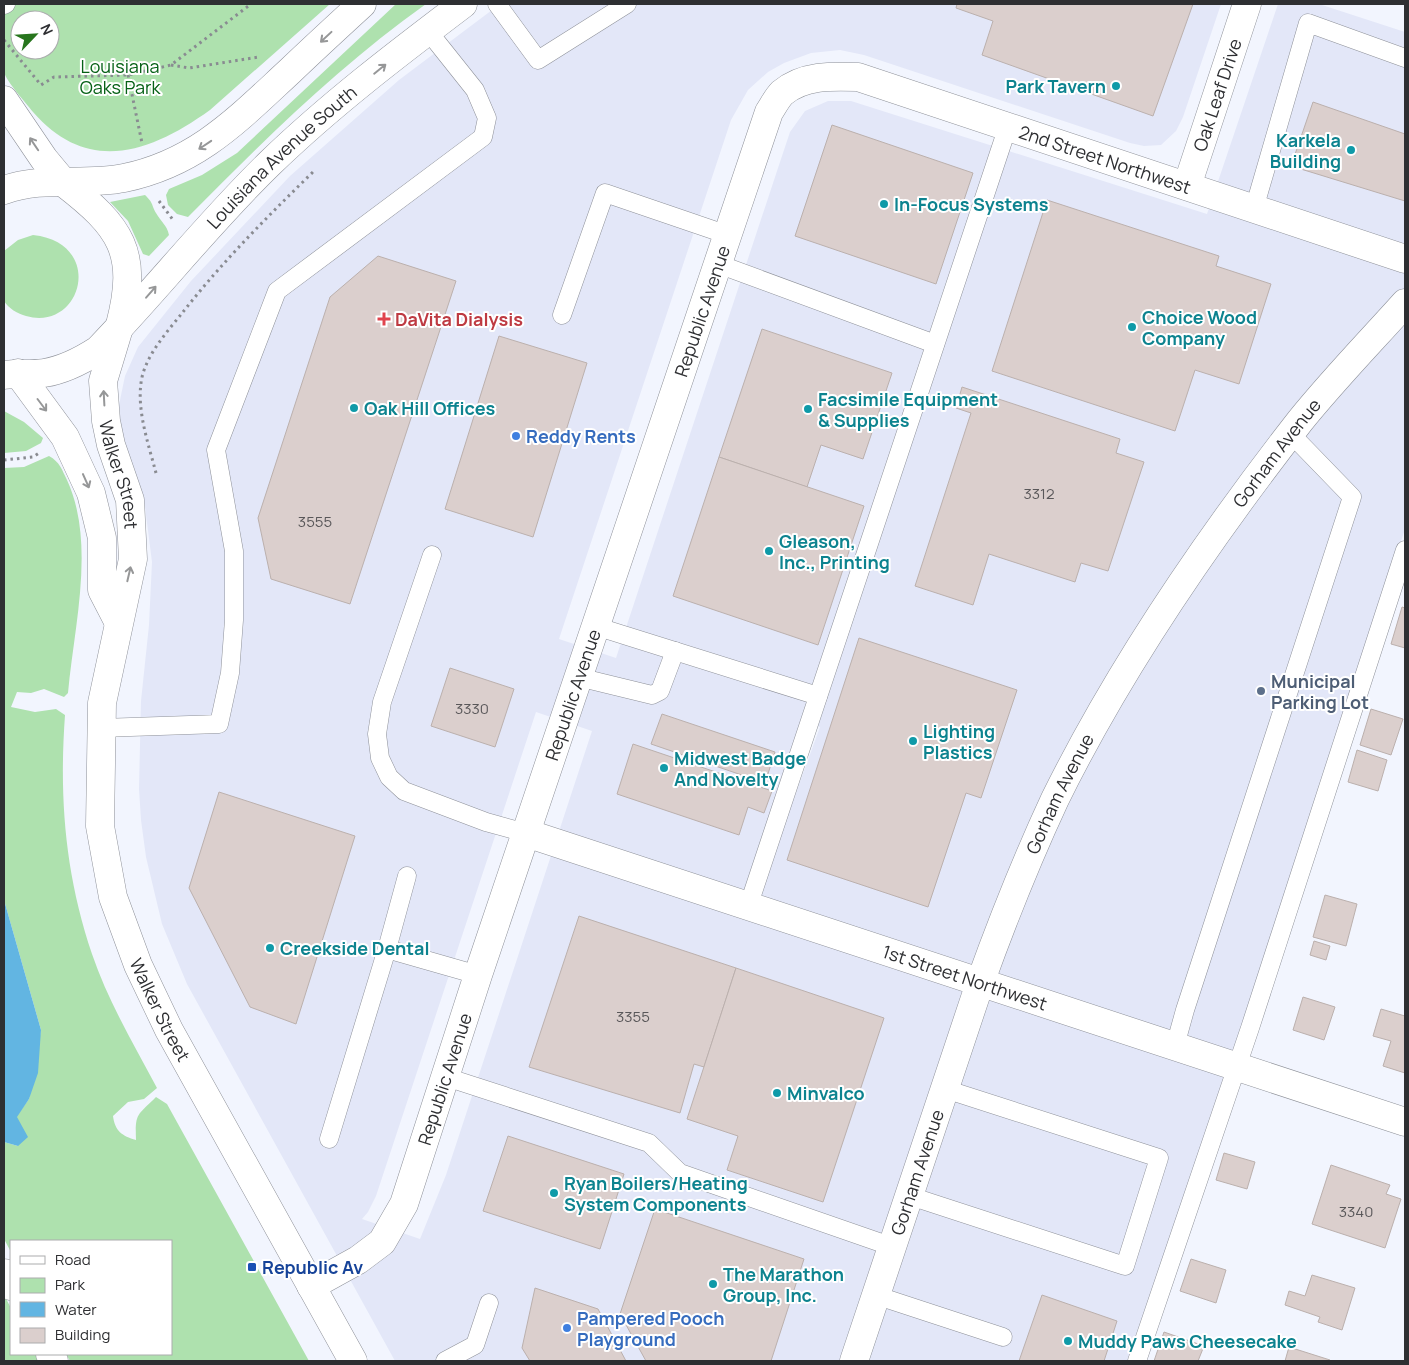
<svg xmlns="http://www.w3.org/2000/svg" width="1409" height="1365" viewBox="0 0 1409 1365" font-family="Manrope,sans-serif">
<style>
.built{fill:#e3e7f8;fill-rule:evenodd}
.green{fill:#aee1ae;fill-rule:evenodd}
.water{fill:#62b5e2}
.building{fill:#dbcfcd;stroke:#bbb0ad}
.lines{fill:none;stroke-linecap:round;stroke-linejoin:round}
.service-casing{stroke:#8e9199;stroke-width:19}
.minor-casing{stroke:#8e9199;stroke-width:29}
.tertiary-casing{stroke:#8e9199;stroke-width:29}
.secondary-casing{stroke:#8e9199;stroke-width:29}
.motorway-casing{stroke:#8e9199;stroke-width:29}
.path{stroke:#898b91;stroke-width:3;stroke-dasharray:2.5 4;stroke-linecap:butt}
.service{stroke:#fff;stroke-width:18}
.minor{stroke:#fff;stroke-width:28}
.tertiary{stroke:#fff;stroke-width:28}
.secondary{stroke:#fff;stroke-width:28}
.motorway{stroke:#fff;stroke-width:28}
.oneway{stroke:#969798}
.culture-dot{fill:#0f9aa8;stroke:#fff;stroke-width:2}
.health-dot{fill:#e0444e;stroke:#fff;stroke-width:2}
.shop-dot{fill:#3f7fe0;stroke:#fff;stroke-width:2}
.service-dot{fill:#5c6f8a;stroke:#fff;stroke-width:2}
.transit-dot{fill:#1a4fb4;stroke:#fff;stroke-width:2}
.labels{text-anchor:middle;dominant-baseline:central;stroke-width:4;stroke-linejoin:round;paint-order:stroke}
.number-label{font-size:15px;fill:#595759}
.park-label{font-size:18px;fill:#066116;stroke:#fff}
.culture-label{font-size:18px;font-weight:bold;fill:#0d838f;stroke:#fff;text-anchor:start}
.street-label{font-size:18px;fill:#2e2f32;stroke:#fff}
.health-label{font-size:18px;font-weight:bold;fill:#be3a42;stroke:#fff;text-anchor:start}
.shop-label{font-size:18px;font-weight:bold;fill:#366cbe;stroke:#fff;text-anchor:start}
.service-label{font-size:18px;font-weight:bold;fill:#4e5e75;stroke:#fff;text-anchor:start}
.transit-label{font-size:18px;font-weight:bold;fill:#164399;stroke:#fff;text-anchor:start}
</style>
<rect width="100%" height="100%" fill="#f2f5fe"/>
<path class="built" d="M500,4H1221L1183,117L1176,131L1161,145L1144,146L1130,143L864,55L840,50L811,53L784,63L768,72L748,90L731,120L559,639L616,658L778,168L790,132L805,111L828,101H851L1207,214L1278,4H1319L1405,32V529L1133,1361H395L187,984L162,924L146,857L141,820L139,789L141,701L149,625L152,562L145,507L121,431L119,405L125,376L138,347L191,281L290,176L399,80ZM536,712L592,731L446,1175L420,1239L362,1219L368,1212L376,1196ZM804,722L820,727L794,798L780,794Z"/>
<g class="green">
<path d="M4,4H330L210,110C150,153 88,175 33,112C26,103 6,81 4,72C0,55 4,22 4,4ZM20,20H50V50H20Z"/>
<path d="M396,4H426C339,66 263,141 188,217L177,214L168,205L166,195L169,189L202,175L237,153Z"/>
<path d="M145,195C154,204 151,204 156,213C161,222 167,225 169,235L149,256L143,254L128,221L110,202Z"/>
<path d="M33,235C106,243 82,332 26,316C18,314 8,308 4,301C0,292 4,262 4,251L18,240Z"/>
<path d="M4,411L24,422L43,438L41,443L26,451L4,453Z"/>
<path d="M49,456C60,462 62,470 67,480C96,543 74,626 68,693L64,697L44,689L31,693L17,692L11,707L35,712L56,709L65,715C59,798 65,874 92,954C108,1001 134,1045 157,1088L144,1099L128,1102L113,1116C115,1131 122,1136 136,1140C135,1113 137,1116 156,1097L167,1104L309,1361H70L66,1354H171V1241H11V1252L4,1239V1142L18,1146L16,1117L29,1099L41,1030L4,900V468L24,467Z"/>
<path d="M4,1295L11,1308V1354H35L39,1361H4Z"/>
</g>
<path class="water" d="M4,900L41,1030L38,1073L29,1099L17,1117L28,1137L18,1146L4,1142Z"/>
<g class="building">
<path d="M957,4H1193L1153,116L982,55L993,21L956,8Z"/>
<path d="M1313,102L1405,134V201L1291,166Z"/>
<path d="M832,125L973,173L936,284L795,236Z"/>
<path d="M1047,200L1219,256L1216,266L1271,284L1239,384L1195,370L1175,431L992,371Z"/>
<path d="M378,256L456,281L350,604L271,579L258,518L330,297Z"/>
<path d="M762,329L892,373L863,459L821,445L807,487L719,457Z"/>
<path d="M499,336L587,363L533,537L445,509Z"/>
<path d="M962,387L1120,439L1116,453L1144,462L1108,571L1081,563L1075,582L989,554L973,605L915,586L971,413L956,408Z"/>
<path d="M719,457L864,506L818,645L673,596Z"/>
<path d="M1402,607L1405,608V648L1391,644Z"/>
<path d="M859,638L1017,690L981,798L966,793L928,907L787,860Z"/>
<path d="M450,668L514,689L495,747L431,726Z"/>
<path d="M1371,709L1403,719L1391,755L1360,745Z"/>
<path d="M662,714L775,752L765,783L651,744Z"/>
<path d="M633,744L772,791L764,813L748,807L739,835L617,794Z"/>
<path d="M1357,750L1387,760L1378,791L1348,782Z"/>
<path d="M219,792L355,836L296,1024L250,1007L189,888Z"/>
<path d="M1325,895L1357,904L1346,946L1313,937Z"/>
<path d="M579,916L736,968L704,1067L694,1064L680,1113L529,1067Z"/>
<path d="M1314,941L1330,946L1326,960L1310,955Z"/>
<path d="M736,968L884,1018L823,1202L727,1170L738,1136L687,1119Z"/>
<path d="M1303,997L1335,1007L1324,1040L1293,1030Z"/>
<path d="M1381,1009L1405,1016V1073L1383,1066L1391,1041L1373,1036Z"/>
<path d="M508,1136L624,1174L600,1249L483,1211Z"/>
<path d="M1224,1153L1255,1162L1247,1189L1216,1180Z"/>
<path d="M1331,1165L1390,1185L1386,1194L1401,1199L1385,1248L1312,1224Z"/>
<path d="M655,1209L804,1259L771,1361H646L620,1314Z"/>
<path d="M1191,1259L1226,1270L1216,1303L1180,1291Z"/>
<path d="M1312,1275L1355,1288L1342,1330L1318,1322L1320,1317L1285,1305L1289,1291L1305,1296Z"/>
<path d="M535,1288L598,1309L626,1361H530L522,1348Z"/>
<path d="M1042,1295L1117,1321L1104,1361H1019Z"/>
<path d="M1164,1332L1204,1346L1198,1361H1154Z"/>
<path d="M1289,1347L1330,1360V1361H1285Z"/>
</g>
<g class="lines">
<g class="service-casing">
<g id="service">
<path d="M497,4L538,60L627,4"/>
<path d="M4,5L6,4"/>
<path d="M1254,209L1308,23L1405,58"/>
<path d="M718,264L935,344"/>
<path d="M562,315L605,193L728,235"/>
<path d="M432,555L382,702L377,734L380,758L389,777L404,791L486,822L526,833"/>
<path d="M595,626L818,696"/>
<path d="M578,677L652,695L660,691L675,651"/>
<path d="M101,728L219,724L230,673L234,620V551L216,450L277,291L483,137L487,118L475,90L428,31"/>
<path d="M748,907L1008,126"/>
<path d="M387,949L407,876"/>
<path d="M1175,1046L1185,1010L1352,497L1291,434"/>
<path d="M446,1077L649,1143L680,1173L893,1247"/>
<path d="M329,1139L387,949L478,975"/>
<path d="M910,1196L1125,1266L1159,1158L945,1089"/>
<path d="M875,1295L1003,1337"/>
<path d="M445,1361L475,1345L489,1303"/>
<path d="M1137,1361L1250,1028L1405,550"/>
</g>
</g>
<g class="minor-casing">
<g id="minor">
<path id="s1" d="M1187,186L1247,4"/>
<path id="s2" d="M526,833L1405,1122"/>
<path id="s3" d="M311,1286L358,1260L382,1242L404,1204L478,975L769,112C773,106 777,98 782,93C803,75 832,76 858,77L1405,259"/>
</g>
</g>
<g class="tertiary-casing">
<g id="tertiary">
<path d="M4,100L44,159L64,183"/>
<path id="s4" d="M119,328L103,381L106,421L111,445L130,500L133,559L102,703L100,826L113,897L138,965L169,1030L353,1361"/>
<path d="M18,373L65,437L91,493L102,538V590L118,621"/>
<path id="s5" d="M854,1361L980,983C1002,922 1027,859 1055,799C1121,665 1208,539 1300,421C1333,380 1370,342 1405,303"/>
</g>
</g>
<g class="secondary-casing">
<g id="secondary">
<path d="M64,183C121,227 139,252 120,325"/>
<path d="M4,190C43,176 84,186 124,178C197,163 238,119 290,71C314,48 338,26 362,4"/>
<path id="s6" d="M4,375C17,373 31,375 44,373C64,370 81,361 98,350C157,289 209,222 270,163C330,105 397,54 463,4"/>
</g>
</g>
<g class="motorway-casing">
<g id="motorway">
<path d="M4,1273L11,1286"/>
<path d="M50,1354L54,1361"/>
</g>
</g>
<g class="path">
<path d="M4,40L41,85L54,77L128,75L171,65L251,4"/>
<path d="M171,65L189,68L259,57"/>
<path d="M128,75L142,143"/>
<path d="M159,201L173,220"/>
<path d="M4,460L33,457L39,453"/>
<path d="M156,473C149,446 137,412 141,383C144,357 167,332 183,312C223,261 268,216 315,170"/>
</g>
<use href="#service" class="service"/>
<use href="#minor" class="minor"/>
<use href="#tertiary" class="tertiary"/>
<use href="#secondary" class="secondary"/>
<use href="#motorway" class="motorway"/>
</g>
<defs><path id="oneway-shaft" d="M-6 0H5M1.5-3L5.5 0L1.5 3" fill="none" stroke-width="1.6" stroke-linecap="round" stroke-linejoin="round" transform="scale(1.25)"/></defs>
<g class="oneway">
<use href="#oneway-shaft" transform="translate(326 37) rotate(137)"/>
<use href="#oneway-shaft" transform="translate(380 69) rotate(-39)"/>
<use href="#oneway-shaft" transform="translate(34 144) rotate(-124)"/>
<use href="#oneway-shaft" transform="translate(205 145) rotate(146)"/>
<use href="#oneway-shaft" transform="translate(151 292) rotate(-49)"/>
<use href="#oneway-shaft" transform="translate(104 398) rotate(-93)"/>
<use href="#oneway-shaft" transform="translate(42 405) rotate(53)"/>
<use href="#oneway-shaft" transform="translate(86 481) rotate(66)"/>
<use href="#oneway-shaft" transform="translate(129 574) rotate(-77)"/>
</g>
<g class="culture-dot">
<circle cx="1116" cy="86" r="5"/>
<circle cx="1351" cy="150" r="5"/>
<circle cx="884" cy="204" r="5"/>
<circle cx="1132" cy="327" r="5"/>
<circle cx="354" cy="408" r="5"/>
<circle cx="808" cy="409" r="5"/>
<circle cx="769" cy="551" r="5"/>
<circle cx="913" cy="741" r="5"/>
<circle cx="664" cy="768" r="5"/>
<circle cx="270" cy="948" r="5"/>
<circle cx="777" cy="1093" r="5"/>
<circle cx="554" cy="1193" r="5"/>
<circle cx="713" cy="1284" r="5"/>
<circle cx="1068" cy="1341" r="5"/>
</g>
<path class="health-dot" d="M381.5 311.5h5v5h5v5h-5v5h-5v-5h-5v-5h5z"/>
<g class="shop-dot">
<circle cx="516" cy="436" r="5"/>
<circle cx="567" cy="1328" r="5"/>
</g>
<circle class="service-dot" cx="1261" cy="691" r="5"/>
<rect class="transit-dot" x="247" y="1262" width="10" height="10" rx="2.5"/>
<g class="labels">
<g class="number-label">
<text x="1039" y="493">3312</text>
<text x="315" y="521">3555</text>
<text x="472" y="708">3330</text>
<text x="633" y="1016">3355</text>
<text x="1356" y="1211">3340</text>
</g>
<g class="park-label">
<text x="120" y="66">Louisiana<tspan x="120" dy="21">Oaks Park</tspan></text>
</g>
<g class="culture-label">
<text x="1106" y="86" text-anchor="end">Park Tavern</text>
<text x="1341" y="140" text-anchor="end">Karkela<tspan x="1341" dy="21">Building</tspan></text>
<text x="894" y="204">In-Focus Systems</text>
<text x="1142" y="317">Choice Wood<tspan x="1142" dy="21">Company</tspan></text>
<text x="818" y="399">Facsimile Equipment<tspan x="818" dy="21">&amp; Supplies</tspan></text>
<text x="364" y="408">Oak Hill Offices</text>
<text x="779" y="541">Gleason,<tspan x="779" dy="21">Inc., Printing</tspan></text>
<text x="923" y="731">Lighting<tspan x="923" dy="21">Plastics</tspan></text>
<text x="674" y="758">Midwest Badge<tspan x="674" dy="21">And Novelty</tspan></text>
<text x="280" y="948">Creekside Dental</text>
<text x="787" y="1093">Minvalco</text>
<text x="564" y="1183">Ryan Boilers/Heating<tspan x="564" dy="21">System Components</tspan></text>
<text x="723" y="1274">The Marathon<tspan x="723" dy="21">Group, Inc.</tspan></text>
<text x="1078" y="1341">Muddy Paws Cheesecake</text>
</g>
<g class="street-label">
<text stroke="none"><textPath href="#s1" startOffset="96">Oak Leaf Drive</textPath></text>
<text stroke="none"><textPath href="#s6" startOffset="366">Louisiana Avenue South</textPath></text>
<text stroke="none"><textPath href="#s3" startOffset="1642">2nd Street Northwest</textPath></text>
<text stroke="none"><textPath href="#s3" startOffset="1069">Republic Avenue</textPath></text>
<text stroke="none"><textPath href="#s5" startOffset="1009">Gorham Avenue</textPath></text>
<text stroke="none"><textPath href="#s4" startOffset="151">Walker Street</textPath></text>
<text stroke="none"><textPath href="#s3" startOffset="664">Republic Avenue</textPath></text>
<text stroke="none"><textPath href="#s5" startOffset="604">Gorham Avenue</textPath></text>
<text stroke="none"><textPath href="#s2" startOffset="462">1st Street Northwest</textPath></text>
<text stroke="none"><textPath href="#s4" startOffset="702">Walker Street</textPath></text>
<text stroke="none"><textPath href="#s3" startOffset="259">Republic Avenue</textPath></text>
<text stroke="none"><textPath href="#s5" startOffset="199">Gorham Avenue</textPath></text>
</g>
<g class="health-label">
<text x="395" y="319">DaVita Dialysis</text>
</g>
<g class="shop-label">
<text x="526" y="436">Reddy Rents</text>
<text x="577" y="1318">Pampered Pooch<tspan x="577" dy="21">Playground</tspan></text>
</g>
<g class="service-label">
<text x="1271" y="681">Municipal<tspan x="1271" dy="21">Parking Lot</tspan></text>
</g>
<g class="transit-label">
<text x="262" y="1267">Republic Av</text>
</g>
</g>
<rect width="1409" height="1365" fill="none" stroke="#2e2f32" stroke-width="10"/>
<rect x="10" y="1240" width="162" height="115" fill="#ffffff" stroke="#abacad"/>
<rect x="20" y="1256" width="25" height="8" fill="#ffffff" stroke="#abacad"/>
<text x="55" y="1265" font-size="15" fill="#2e2f32">Road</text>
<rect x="20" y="1278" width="25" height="15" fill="#aee1ae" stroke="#abacad"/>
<text x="55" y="1290" font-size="15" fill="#2e2f32">Park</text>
<rect x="20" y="1302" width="25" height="15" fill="#62b5e2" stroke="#abacad"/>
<text x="55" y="1315" font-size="15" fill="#2e2f32">Water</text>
<rect x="20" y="1328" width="25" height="15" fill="#dbcfcd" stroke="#abacad"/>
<text x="55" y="1340" font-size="15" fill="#2e2f32">Building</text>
<g transform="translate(35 35) rotate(65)"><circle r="24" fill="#ffffff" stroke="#abacad"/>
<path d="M0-4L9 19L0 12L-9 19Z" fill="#27751d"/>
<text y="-8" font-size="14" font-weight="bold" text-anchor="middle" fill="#2e2f32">N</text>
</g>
</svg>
